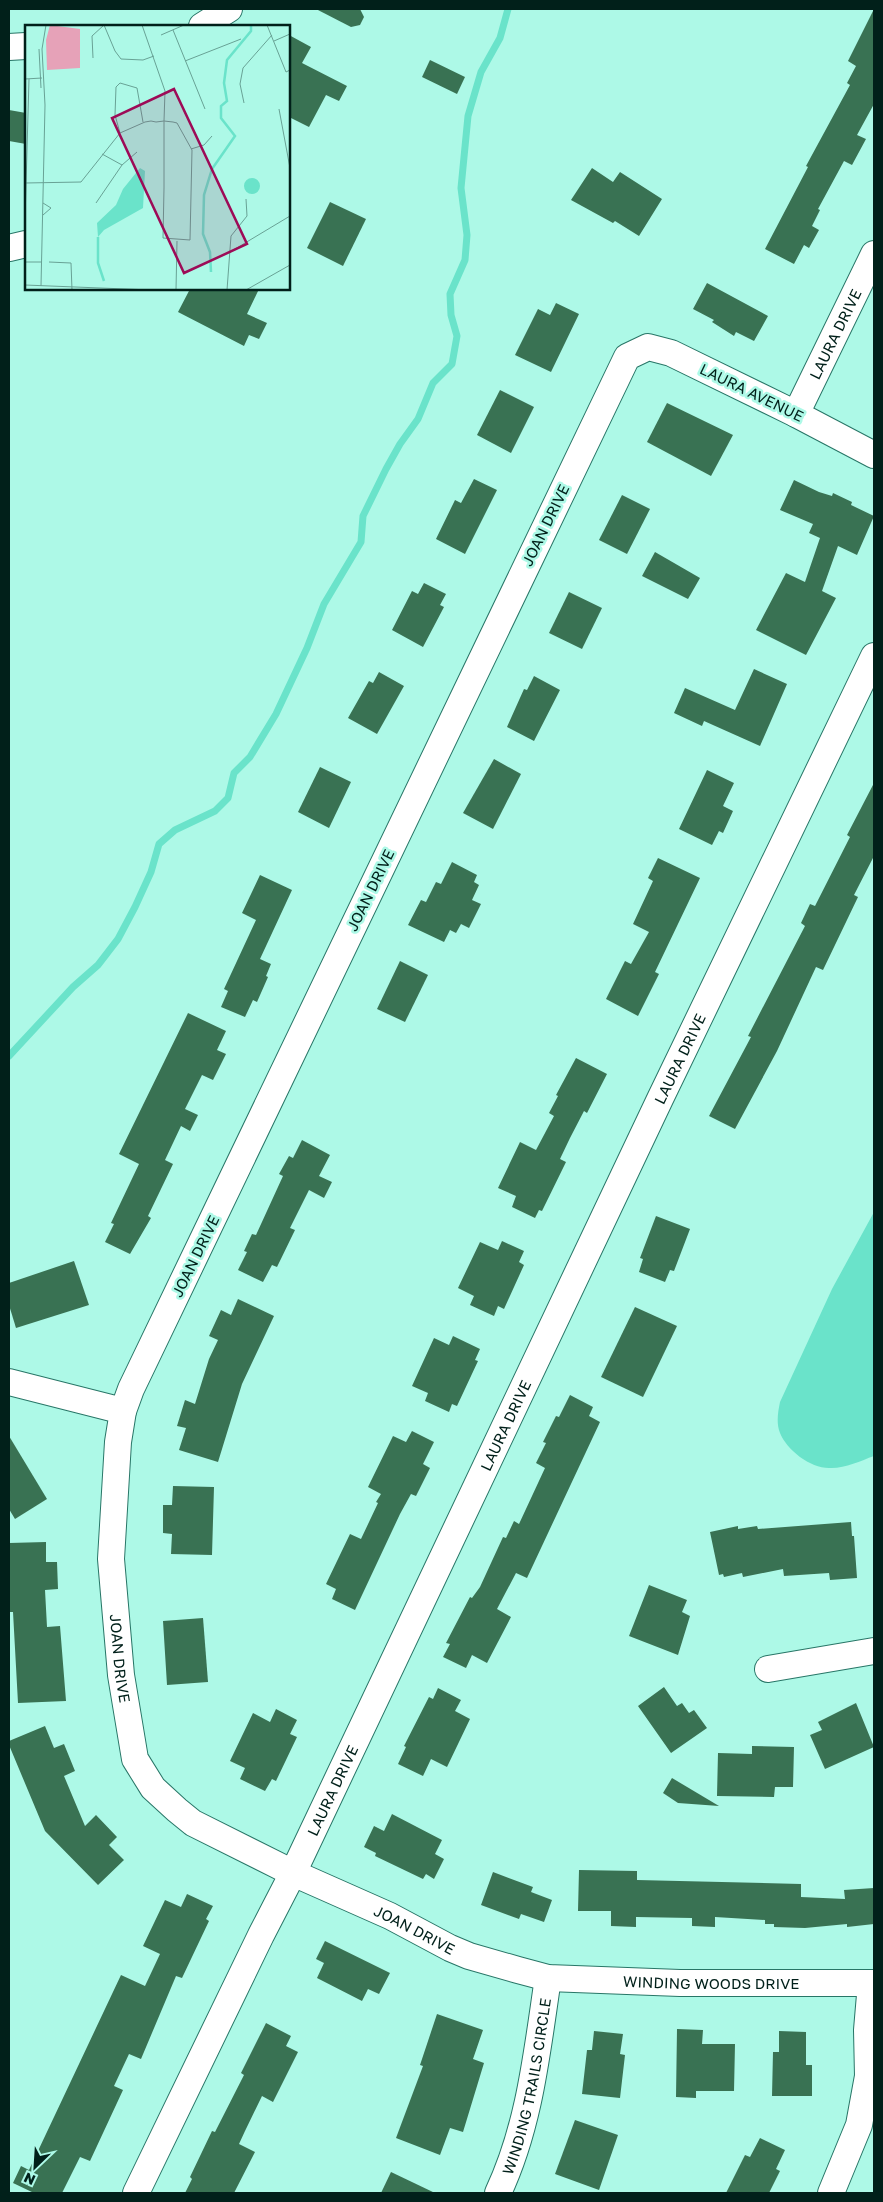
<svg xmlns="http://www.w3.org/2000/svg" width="883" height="2202" viewBox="0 0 883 2202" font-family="'Golos Text',sans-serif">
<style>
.water{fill:#6ae3ca}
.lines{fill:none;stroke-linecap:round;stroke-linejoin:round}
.stream{stroke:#6ae3ca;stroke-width:7}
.building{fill:#397253}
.street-casing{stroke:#287667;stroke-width:28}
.street{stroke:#fff;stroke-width:26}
.labels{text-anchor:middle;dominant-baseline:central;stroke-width:5;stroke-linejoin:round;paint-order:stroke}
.street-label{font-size:15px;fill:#01201a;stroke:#adf9e7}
.inset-river{fill:none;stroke:#6ae3ca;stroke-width:2.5}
.inset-road{fill:none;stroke:#68a295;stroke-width:1}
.view{fill:#9d0b57;fill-opacity:0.15;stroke:#9d0b57;stroke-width:2.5}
.inset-edge{fill:none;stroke:#01201a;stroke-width:2.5}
</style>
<rect width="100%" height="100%" fill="#adf9e7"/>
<path class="water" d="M874,1212V1456C860,1461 844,1469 829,1468C810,1468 787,1450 780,1433C776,1423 778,1412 780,1402L832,1289Z"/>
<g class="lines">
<path class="stream" d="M9,1056L73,987L98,965L118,939L135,907L151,872L159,844L175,830L215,811L228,798L234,773L250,757L276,714L307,648L324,604L361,542L363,516L386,469L400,444L418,419L433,383L452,364L457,336L451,315L450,294L465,260L467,235L461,188L468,116L481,72L500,38L508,9"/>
</g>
<g class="building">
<path d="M316,9H360L364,17L360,25L351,27Z"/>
<path d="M874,9V104L857,135L866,139L852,165L844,161L818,209L820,210L812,226L819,230L809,248L804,245L794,264L765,249L808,167L806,166L850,85L847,83L856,66L848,61Z"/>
<path d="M289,35L311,47L302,63L347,86L339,101L326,95L309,127L289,117Z"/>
<path d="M430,60L465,77L457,94L422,77Z"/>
<path d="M9,110L26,113V144L9,141Z"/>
<path d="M592,168L613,182L620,172L662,199L639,236L615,221L613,223L571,200Z"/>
<path d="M330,202L366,219L343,266L307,248Z"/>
<path d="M707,283L768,316L754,341L736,332L734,336L712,322L714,320L693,309Z"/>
<path d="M190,289H259L247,314L267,323L259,339L249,335L244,346L178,312Z"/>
<path d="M556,303L579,314L551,372L515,355L538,309L550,315Z"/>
<path d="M500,390L534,407L511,453L477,435Z"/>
<path d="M667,403L733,435L711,476L647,442Z"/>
<path d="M474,479L497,490L465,554L436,539L455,500L461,503Z"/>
<path d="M794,480L819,492L832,496L833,493L852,502L851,505L874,516L857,555L838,546L822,591L836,598L806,655L756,630L786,573L805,582L820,538L809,533L813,524L780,510Z"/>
<path d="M622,495L650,509L627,554L599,540Z"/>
<path d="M655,552L700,578L688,599L642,576Z"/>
<path d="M424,583L446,594L440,605L444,607L423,647L392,630L412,591L418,594Z"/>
<path d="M569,592L602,608L582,649L549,633Z"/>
<path d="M754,669L787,684L760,746L704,721L702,726L674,713L685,688L735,710Z"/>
<path d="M379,672L404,686L377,734L348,718L369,681L373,683Z"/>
<path d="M534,676L560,690L534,741L507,727L524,689L527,690Z"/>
<path d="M494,759L521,774L493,829L463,813Z"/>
<path d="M320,767L351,782L329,828L298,812Z"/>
<path d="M707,770L734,783L723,806L733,811L723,833L719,831L712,845L679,829Z"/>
<path d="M874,783V856L854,895L858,897L823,970L816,967L777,1051L735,1129L709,1116L751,1037L748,1036L805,926L801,923L810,904L815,906L850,837L847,835Z"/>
<path d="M658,858L700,878L655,972L659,974L638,1016L606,999L625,961L631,964L649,932L633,924L653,881L648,878Z"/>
<path d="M452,862L477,875L474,882L479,885L472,900L481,904L469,928L461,924L456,933L450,930L444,942L408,925L421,900L426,902L436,882L441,884Z"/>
<path d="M260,875L292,890L260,959L271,964L266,976L268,977L257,1002L253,1000L245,1017L221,1007L228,991L224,989L256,920L242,913Z"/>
<path d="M400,961L428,975L405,1022L377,1009Z"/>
<path d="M188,1013L226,1031L217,1050L226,1054L213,1080L202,1075L185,1109L198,1115L190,1131L181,1126L165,1160L173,1164L148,1216L151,1218L130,1254L105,1242L114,1224L111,1223L139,1164L119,1154Z"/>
<path d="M576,1058L607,1074L587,1113L584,1111L570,1138L560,1159L566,1162L542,1211L539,1210L535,1218L512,1207L516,1196L498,1188L520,1142L536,1150L554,1116L549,1113L558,1096L556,1095Z"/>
<path d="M302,1140L330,1155L319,1176L332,1182L324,1198L309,1190L290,1228L295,1230L277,1267L272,1265L263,1282L238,1270L247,1252L244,1251L252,1234L256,1235L283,1176L279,1174L289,1156L293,1158Z"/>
<path d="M656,1216L690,1229L674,1271L670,1270L665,1282L639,1272L643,1259L640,1258Z"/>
<path d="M502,1241L524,1251L519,1262L524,1265L504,1309L498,1306L494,1316L470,1305L474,1296L458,1288L480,1242L498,1250Z"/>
<path d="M74,1261L89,1305L16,1328L9,1305V1283Z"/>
<path d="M238,1299L274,1316L242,1384L218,1462L179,1450L186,1428L177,1426L185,1400L195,1404L209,1359L218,1340L209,1336L221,1310L231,1315Z"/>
<path d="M635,1307L677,1326L643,1397L601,1377Z"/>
<path d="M453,1336L480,1349L475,1360L478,1361L457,1406L452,1404L449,1412L425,1401L428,1393L412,1386L434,1338L449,1345Z"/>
<path d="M570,1395L593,1407L589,1416L600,1422L527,1578L516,1573L497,1609L511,1617L487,1663L472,1655L466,1668L443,1657L450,1644L446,1643L470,1597L472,1598L480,1587L503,1537L506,1538L514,1521L519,1524L545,1468L536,1463L546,1443L543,1442L556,1416L559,1417Z"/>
<path d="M412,1431L434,1442L423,1464L430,1468L416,1496L411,1494L400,1514L355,1610L332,1599L336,1589L326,1584L350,1534L361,1539L378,1503L376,1502L381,1494L368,1487L393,1436L406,1442Z"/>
<path d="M9,1436L47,1499L15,1519L9,1509Z"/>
<path d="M173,1486L214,1487L212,1555L171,1554L172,1534L163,1533V1505H172Z"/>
<path d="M851,1522L852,1536H854L857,1578L830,1580L829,1573L784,1576L783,1569L743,1577L742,1573L724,1577L723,1574L719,1575L710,1532L738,1526V1529L757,1526L758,1529Z"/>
<path d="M46,1542V1562H57L58,1589L45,1590L47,1627L60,1626L66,1701L18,1703L13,1612H9V1543Z"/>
<path d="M649,1585L687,1600L682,1612L690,1616L678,1655L629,1636Z"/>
<path d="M203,1618L208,1682L167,1685L163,1621Z"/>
<path d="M664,1687L677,1706L682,1703L689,1713L694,1710L707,1728L671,1753L638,1706Z"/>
<path d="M438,1688L461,1700L455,1711L470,1719L447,1767L431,1759L423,1776L398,1764L406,1747L404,1746L429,1697L433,1699Z"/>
<path d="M856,1703L874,1747L825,1769L810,1735L822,1730L818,1722Z"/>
<path d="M276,1709L297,1720L290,1734L297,1737L276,1781L272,1779L265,1791L240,1779L245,1768L230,1761L253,1713L270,1722Z"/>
<path d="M45,1726L54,1748L64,1744L75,1771L64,1776L85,1826L96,1815L117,1837L109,1845L124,1860L98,1885L45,1831L9,1745V1741Z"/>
<path d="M752,1746L794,1747L793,1787H775L774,1797L717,1796L718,1753L752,1754Z"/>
<path d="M672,1778L719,1806L678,1803L663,1793Z"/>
<path d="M392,1814L442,1840L435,1854L444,1859L434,1879L426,1874L423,1879L375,1856L376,1853L364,1847L374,1826L384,1831Z"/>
<path d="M579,1870L637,1871V1880L801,1884V1897L845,1899L844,1890L874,1888V1924L847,1927V1924L805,1928L774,1927V1924H765V1920L715,1917V1927L692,1926V1918L636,1917V1927L611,1926V1911H578Z"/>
<path d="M493,1872L533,1887L531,1892L552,1900L544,1922L521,1914L519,1919L481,1905Z"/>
<path d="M187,1894L213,1906L206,1919L209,1921L182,1978L176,1976L141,2059L129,2054L114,2086L123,2090L90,2161L80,2157L62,2193H34L13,2183L21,2166L29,2170L121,1975L145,1986L160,1954L143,1946L165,1900L181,1907Z"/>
<path d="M325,1941L390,1973L379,1994L368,1989L362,2001L317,1978L324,1963L316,1959Z"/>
<path d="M437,2014L483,2030L473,2059L484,2063L463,2132L450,2128L440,2155L396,2138L423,2066L420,2065Z"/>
<path d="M266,2023L291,2036L286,2046L298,2052L273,2102L262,2096L245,2131L239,2144L255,2152L234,2193H185L192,2179L190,2177L212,2131L215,2132L244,2075L241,2073Z"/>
<path d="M677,2029L703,2030L702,2044H735L734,2091H696V2098L676,2097Z"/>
<path d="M594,2031L623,2034L620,2054L625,2055L620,2098L582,2094L587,2050H592Z"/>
<path d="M779,2031L806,2032V2065H812V2096H772L773,2052H779Z"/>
<path d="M575,2120L618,2135L599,2190L555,2174Z"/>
<path d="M760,2138L785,2150L776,2169L780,2171L769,2193H726L745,2155L750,2157Z"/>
<path d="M391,2172L435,2193H381Z"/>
</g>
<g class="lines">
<g class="street-casing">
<g id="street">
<path d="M202,26L229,9"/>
<path d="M9,47L26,46"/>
<path d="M9,248L26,244"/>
<path id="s1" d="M796,414L874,254"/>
<path id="s2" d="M874,455L796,414L671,353L648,347L627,357L131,1389L123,1411L118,1442L111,1559L121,1675L135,1759L153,1788L177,1810L193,1823L293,1873L390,1916L450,1948L469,1956L518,1970L548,1978L680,1983H874"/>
<path d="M9,1382L123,1411"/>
<path d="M768,1669L874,1651"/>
<path id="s3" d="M136,2193L261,1935L293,1873L660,1099L874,656"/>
<path id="s4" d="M498,2193C530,2125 537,2051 548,1978"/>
<path d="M831,2193L859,2125L868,2076L867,2030L871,1983"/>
</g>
</g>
<use href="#street" class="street"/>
</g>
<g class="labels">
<g class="street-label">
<text stroke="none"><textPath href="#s1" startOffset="89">LAURA DRIVE</textPath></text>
<text transform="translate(752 392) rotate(26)">LAURA AVENUE</text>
<text transform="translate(545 525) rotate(-64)">JOAN DRIVE</text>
<text transform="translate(370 890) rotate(-64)">JOAN DRIVE</text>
<text stroke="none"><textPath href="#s3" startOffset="1258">LAURA DRIVE</textPath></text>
<text transform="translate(195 1256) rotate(-64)">JOAN DRIVE</text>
<text stroke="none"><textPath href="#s3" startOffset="852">LAURA DRIVE</textPath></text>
<text stroke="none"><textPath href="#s2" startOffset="1691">JOAN DRIVE</textPath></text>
<text stroke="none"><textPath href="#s3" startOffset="448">LAURA DRIVE</textPath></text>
<text stroke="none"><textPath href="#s2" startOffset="2126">JOAN DRIVE</textPath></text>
<text stroke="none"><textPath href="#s2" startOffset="2432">WINDING WOODS DRIVE</textPath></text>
<text stroke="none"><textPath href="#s4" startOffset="111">WINDING TRAILS CIRCLE</textPath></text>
</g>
</g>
<g transform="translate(25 25)">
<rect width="265" height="265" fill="#adf9e7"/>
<path d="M25,0L55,4V43L22,45L21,15Z" fill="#e6a2b8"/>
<path d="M115,143L120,146L118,183L79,205L73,212L72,198L91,180L98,164ZM219 161a8 8 0 1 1 16 0a8 8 0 1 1-16 0Z" fill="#6ae3ca"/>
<path class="inset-river" d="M73,212V238L79,256M186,247L185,227L178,209L179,170L187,144L210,111L196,93V81L202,76L199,58L202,35L226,6V0"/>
<path class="inset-road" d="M79,0L90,26L96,34L118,35L129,31M242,0L261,47L265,45M148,5L180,84M136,10L159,0M249,16L265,9M14,24L16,63M68,33L67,11L79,0M160,36L216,14M0,54L17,53M219,78L215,59L218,43L247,10M254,84L265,143M95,108L90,90L91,62L95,58L112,63L118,97M166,124L179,120L187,111M77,129L97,140M0,158L56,157L95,108L120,97L126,96L131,97L139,96L148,97L152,98L167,125L165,215L138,213L139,163V96L140,66L117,0M18,178L26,183L18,190M71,178L97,140L112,127M0,195L4,54M205,227L265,191M0,237H17M24,237L46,238L47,265M0,260L126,265M16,261L20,80L17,24L21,0M151,265L152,216M202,265L206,211L222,191L221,174M221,265L265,240"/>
<path class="view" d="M149,64L222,219L159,248L87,93Z"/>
<rect width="265" height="265" class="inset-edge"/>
</g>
<rect width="883" height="2202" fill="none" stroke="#01201a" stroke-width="20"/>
<g transform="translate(35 2167) rotate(205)" stroke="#adf9e7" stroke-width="4" paint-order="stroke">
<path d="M0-4L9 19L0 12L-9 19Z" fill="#01201a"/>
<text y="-8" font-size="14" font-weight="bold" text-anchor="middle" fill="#01201a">N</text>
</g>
</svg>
